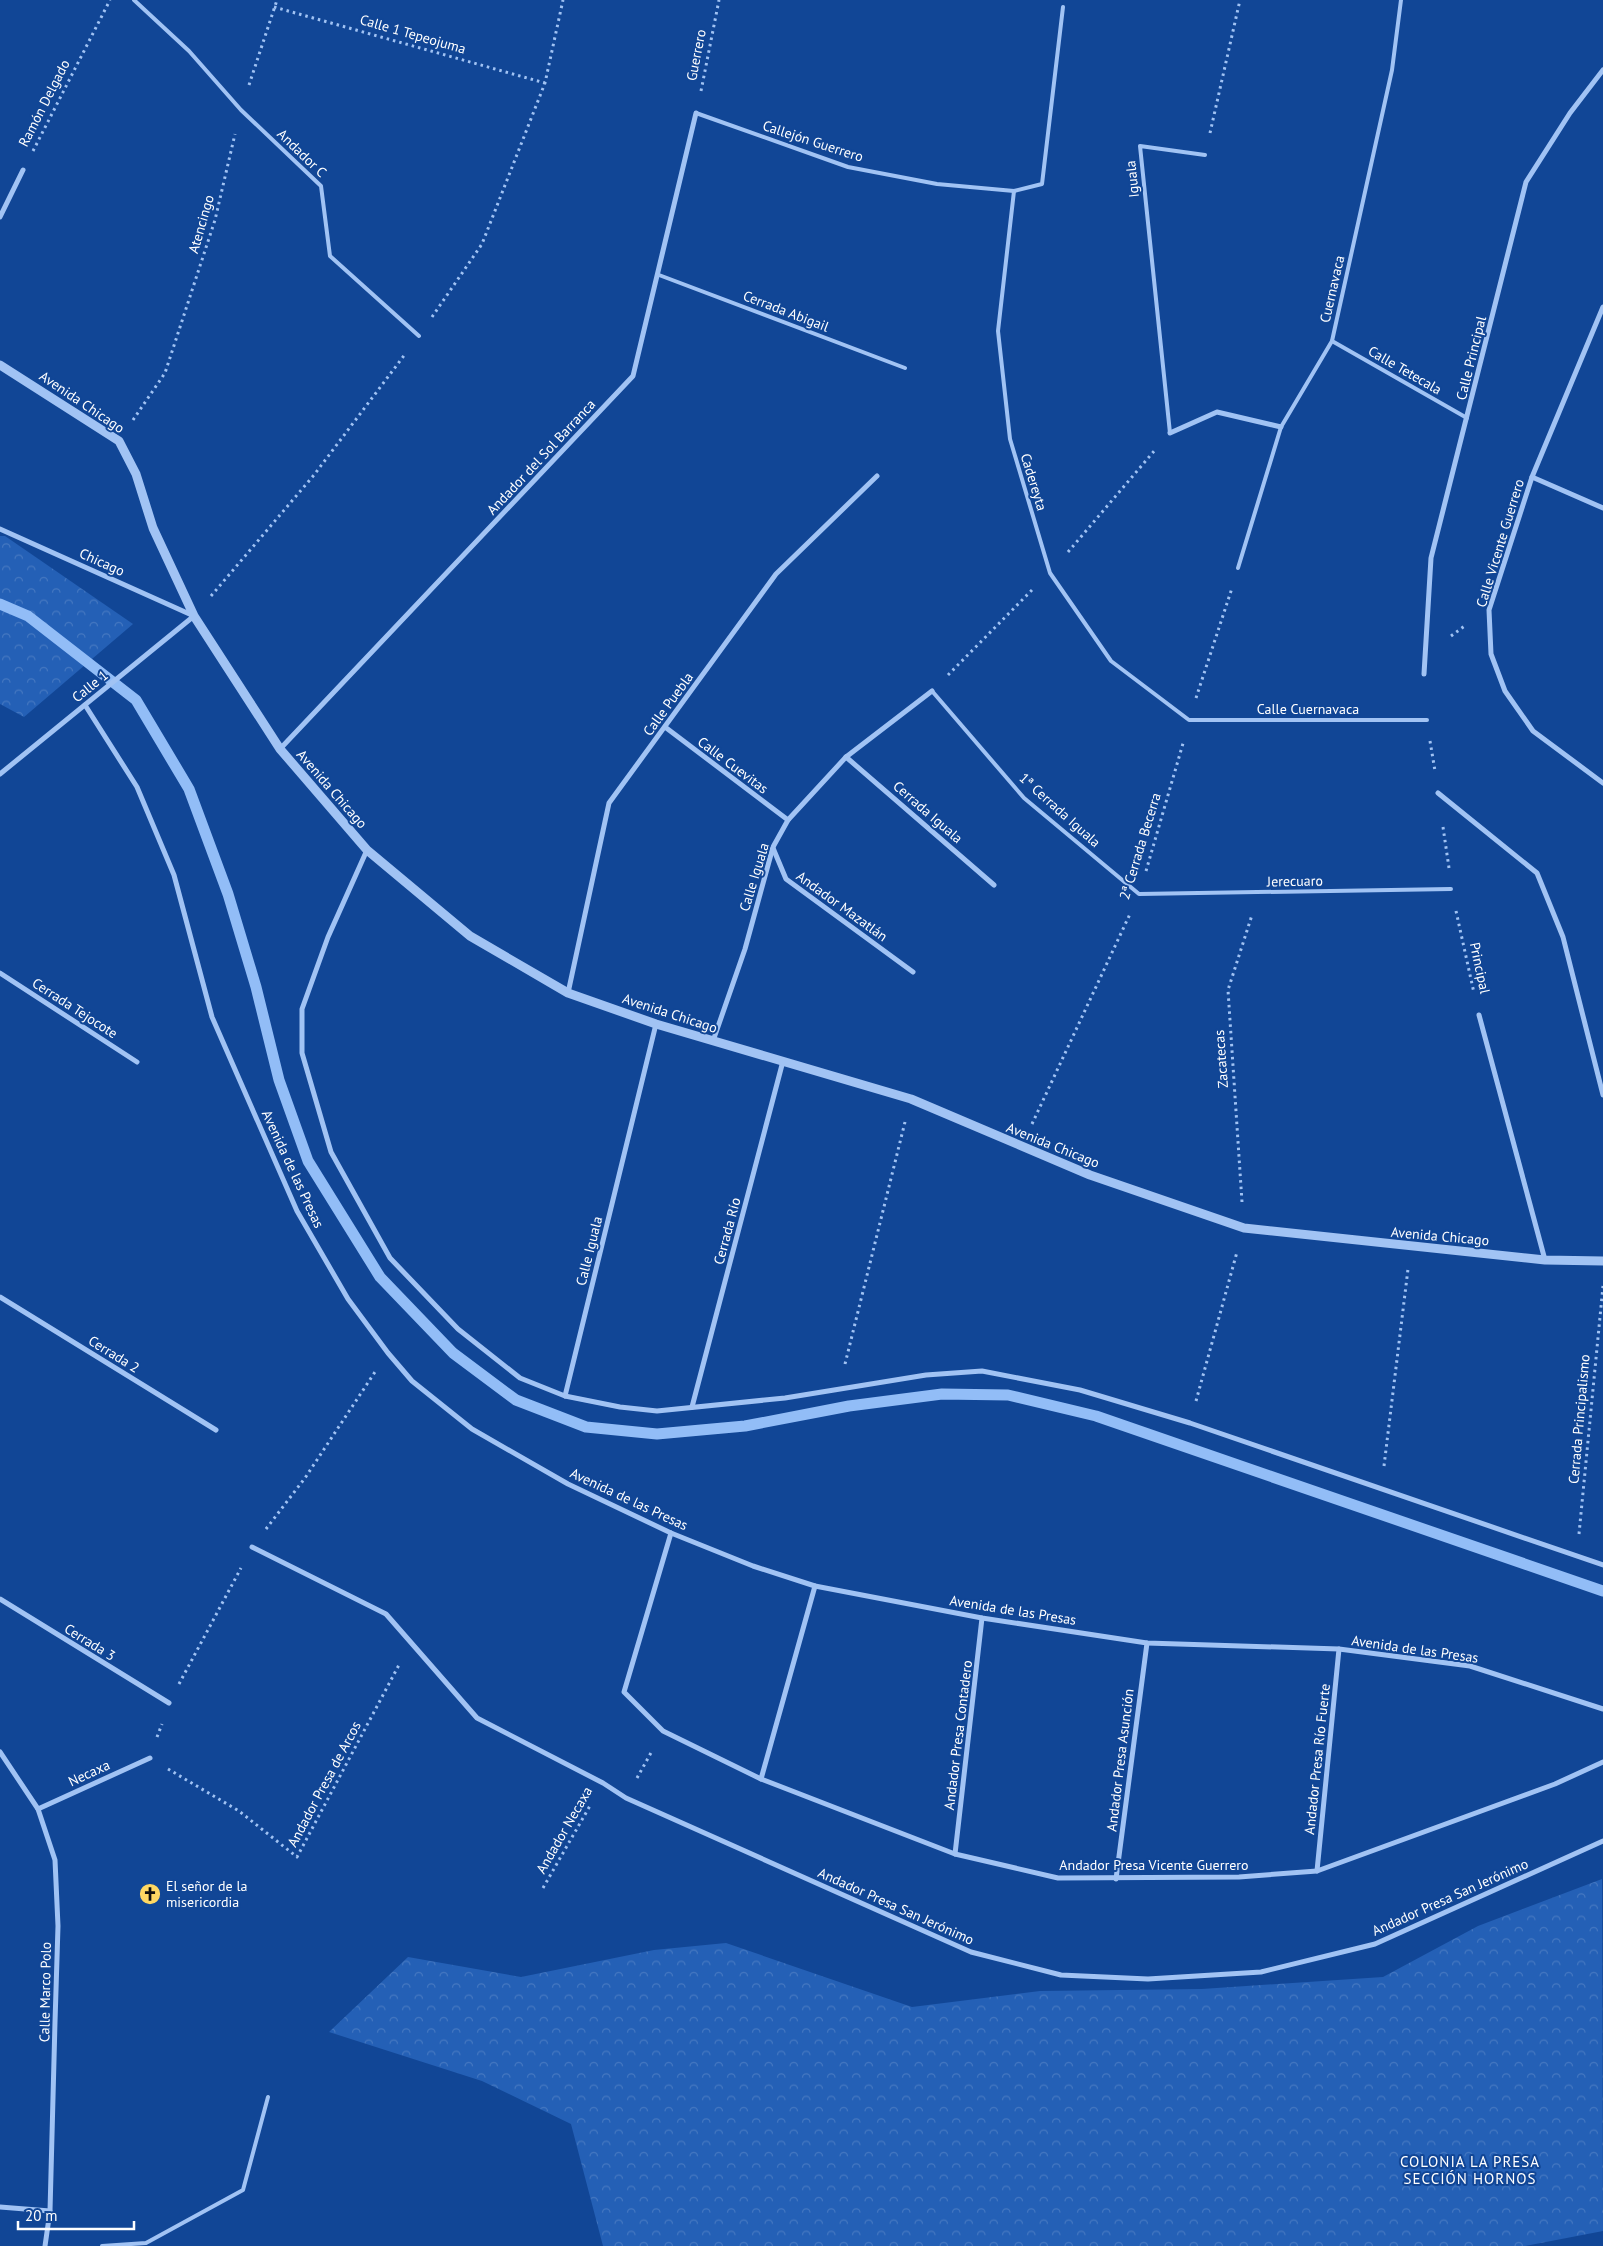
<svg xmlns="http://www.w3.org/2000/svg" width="1603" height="2246" viewBox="0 0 1603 2246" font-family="'PT Sans',sans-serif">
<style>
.forest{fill:url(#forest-crowns)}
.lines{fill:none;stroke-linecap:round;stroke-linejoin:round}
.stream{stroke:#92bdf7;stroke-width:11}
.path{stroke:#a1c3f4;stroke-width:3;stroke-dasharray:2.5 4;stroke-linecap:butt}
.service{stroke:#a1c3f4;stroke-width:4}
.minor{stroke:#a1c3f4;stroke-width:5}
.tertiary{stroke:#a1c3f4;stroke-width:9}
.labels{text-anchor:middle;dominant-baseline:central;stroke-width:4;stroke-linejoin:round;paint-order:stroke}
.street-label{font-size:14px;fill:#fff;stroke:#114696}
.poi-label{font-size:14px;fill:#fff;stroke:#114696;text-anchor:start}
.neighbourhood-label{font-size:15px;letter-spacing:1px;fill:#fff;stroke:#114696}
</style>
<defs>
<pattern id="forest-crowns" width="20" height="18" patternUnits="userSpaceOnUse" patternTransform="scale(1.25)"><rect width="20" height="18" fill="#2460b6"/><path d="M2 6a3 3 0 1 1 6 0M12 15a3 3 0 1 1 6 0" fill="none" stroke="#4578c1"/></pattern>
</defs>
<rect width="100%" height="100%" fill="#114696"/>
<g class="forest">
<path d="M0,536H5L133,624L24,717L0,704Z"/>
<path d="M1602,1879L1603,2231L1525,2246H603L571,2124L482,2081L329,2032L408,1957L521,1977L654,1950L726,1943L912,2007L1040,1991L1202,1989L1383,1977L1478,1926Z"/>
</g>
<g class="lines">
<path class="stream" d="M0,604L28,616L136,700L189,789L228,894L256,987L279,1080L308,1161L380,1277L453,1353L516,1400L586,1427L657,1434L745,1426L849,1406L942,1394L1008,1395L1096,1416L1603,1591"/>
<g class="path">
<path d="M274,7L545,83"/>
<path d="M249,85L277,0"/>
<path d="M701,91L719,0"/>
<path d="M1210,133L1240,0"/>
<path d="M33,151L110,0"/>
<path d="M432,317L482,244L545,83L563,0"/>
<path d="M133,420L165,373L215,220L235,134"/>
<path d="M1068,552L1155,450"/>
<path d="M211,596L314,475L406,353"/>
<path d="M1451,636L1466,625"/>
<path d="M948,675L1033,589"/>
<path d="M1196,698L1232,588"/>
<path d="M1430,741L1435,771"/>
<path d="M1443,827L1449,868"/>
<path d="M1146,871L1184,740"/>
<path d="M1456,911L1474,993"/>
<path d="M1032,1124L1130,914"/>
<path d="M1242,1202L1228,990L1252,915"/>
<path d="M845,1364L905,1122"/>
<path d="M1196,1401L1237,1252"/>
<path d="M1384,1466L1408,1269"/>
<path d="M266,1529L305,1478L375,1372"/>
<path d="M1579,1534L1603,1286"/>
<path d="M179,1684L241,1568"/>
<path d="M157,1737L162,1724"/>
<path d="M168,1769L239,1811L297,1857L400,1663"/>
<path d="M637,1778L652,1751"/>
<path d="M543,1888L591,1804"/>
</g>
<g class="service">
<path d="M134,0L189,51L241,110L321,186L330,256L419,336"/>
<path d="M696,113L848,167L937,184L1014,191L1042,184L1063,7"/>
<path d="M1014,191L998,331L1010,439L1050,573L1111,661L1189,720H1427"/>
<path d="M659,275L905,368"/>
<path d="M1332,341L1467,418"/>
<path d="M1170,433L1140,146L1205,155"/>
<path d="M1238,568L1281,427L1332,341L1392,70L1401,0"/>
<path d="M932,691L1024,798L1139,894L1451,889"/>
<path d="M102,2246L146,2243L243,2190L268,2097"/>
</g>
<g class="minor">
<path d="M0,217L23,170"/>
<path d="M1603,307L1532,477L1489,610L1491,654L1505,691L1533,731L1603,783"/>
<path d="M1170,433L1217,412L1281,427"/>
<path d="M1532,477L1603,508"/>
<path d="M0,529L194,616L0,774"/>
<path d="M1424,674L1431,558L1526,182L1570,113L1603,70"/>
<path d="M85,705L137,787L174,875L212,1017L297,1211L348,1299L388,1353L412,1381L472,1429L568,1484L671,1533L753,1566L815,1586L982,1618L1147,1643L1339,1649L1470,1666L1603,1709"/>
<path d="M665,727L788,820"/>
<path d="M280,749L633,376L696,113"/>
<path d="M846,757L994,885"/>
<path d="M1438,793L1537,873L1563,937L1603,1095"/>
<path d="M773,848L786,879L913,972"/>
<path d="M367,850L328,937L302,1009V1053L331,1152L390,1258L458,1329L520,1378L565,1396L620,1407L657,1411L785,1398L926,1375L982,1371L1080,1390L1190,1423L1603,1565"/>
<path d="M0,973L137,1062"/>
<path d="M568,993L609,803L776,574L877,476"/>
<path d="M1479,1015L1545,1260"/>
<path d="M713,1041L745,949L773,847L788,820L846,757L932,691"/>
<path d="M0,1297L216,1430"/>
<path d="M565,1396L656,1024"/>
<path d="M692,1407L783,1061"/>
<path d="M671,1533L624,1692L663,1731L761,1779L955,1854L1058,1878L1239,1877L1317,1871L1555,1784L1603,1762"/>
<path d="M252,1547L386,1614L477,1718L603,1783L626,1798L971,1952L1061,1975L1148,1979L1261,1972L1375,1944L1603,1841"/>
<path d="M0,1599L169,1703"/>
<path d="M0,1752L38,1809L55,1860L58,1926L55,2022L50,2211L45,2246"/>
<path d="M761,1779L815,1586"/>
<path d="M38,1809L150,1758"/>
<path d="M955,1854L982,1618"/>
<path d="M1317,1871L1339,1649"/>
<path d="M1116,1879L1147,1643"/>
<path d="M0,2207L50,2211"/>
</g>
<path class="tertiary" d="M0,365L119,441L136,474L153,528L194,616L280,749L367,850L470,936L568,993L656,1024L911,1099L1090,1175L1244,1228L1545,1260L1603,1261"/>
</g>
<defs>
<g id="church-disc" transform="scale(1.125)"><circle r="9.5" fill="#ffd863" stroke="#114696"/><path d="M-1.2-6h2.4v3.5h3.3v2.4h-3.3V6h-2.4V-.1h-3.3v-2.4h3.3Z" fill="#111"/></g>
</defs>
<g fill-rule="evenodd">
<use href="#church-disc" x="150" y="1894"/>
</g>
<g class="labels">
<g class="street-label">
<text transform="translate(413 34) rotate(16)">Calle 1 Tepeojuma</text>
<text transform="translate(696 55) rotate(-79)">Guerrero</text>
<text transform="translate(44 103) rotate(-63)">Ramón Delgado</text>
<text transform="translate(813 141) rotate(18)">Callejón Guerrero</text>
<text transform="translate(302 153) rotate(44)">Andador C</text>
<text transform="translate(1132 179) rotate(-96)">Iguala</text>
<text transform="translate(201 224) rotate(-74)">Atencingo</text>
<text transform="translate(1332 289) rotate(-77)">Cuernavaca</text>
<text transform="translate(786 311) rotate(21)">Cerrada Abigail</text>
<text transform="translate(1471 358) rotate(-76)">Calle Principal</text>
<text transform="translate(1405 370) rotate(30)">Calle Tetecala</text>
<text transform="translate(82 402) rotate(34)">Avenida Chicago</text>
<text transform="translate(541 457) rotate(-47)">Andador del Sol Barranca</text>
<text transform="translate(1034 482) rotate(73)">Cadereyta</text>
<text transform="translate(1500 543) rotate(-73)">Calle Vicente Guerrero</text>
<text transform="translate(102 562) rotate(24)">Chicago</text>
<text transform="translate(90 686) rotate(-39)">Calle 1</text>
<text transform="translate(668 704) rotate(-54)">Calle Puebla</text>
<text x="1308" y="709">Calle Cuernavaca</text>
<text transform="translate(733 765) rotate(37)">Calle Cuevitas</text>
<text transform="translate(332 789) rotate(49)">Avenida Chicago</text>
<text transform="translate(1060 810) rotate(42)">1ª Cerrada Iguala</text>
<text transform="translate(928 812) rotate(41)">Cerrada Iguala</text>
<text transform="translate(1140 846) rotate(-73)">2ª Cerrada Becerra</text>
<text transform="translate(754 877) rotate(-73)">Calle Iguala</text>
<text transform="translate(1295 881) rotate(-1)">Jerecuaro</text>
<text transform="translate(842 906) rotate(36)">Andador Mazatlán</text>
<text transform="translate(1480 968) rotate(78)">Principal</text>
<text transform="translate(75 1008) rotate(33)">Cerrada Tejocote</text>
<text transform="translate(670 1013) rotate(18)">Avenida Chicago</text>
<text transform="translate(1221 1059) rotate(-94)">Zacatecas</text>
<text transform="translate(1053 1145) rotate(22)">Avenida Chicago</text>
<text transform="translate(293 1169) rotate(65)">Avenida de las Presas</text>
<text transform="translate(727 1231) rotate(-75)">Cerrada Río</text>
<text transform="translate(1440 1236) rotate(5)">Avenida Chicago</text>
<text transform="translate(589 1251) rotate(-76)">Calle Iguala</text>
<text transform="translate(114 1354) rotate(32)">Cerrada 2</text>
<text transform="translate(1579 1419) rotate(-85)">Cerrada Principalismo</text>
<text transform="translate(629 1499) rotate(25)">Avenida de las Presas</text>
<text transform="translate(1013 1610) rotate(9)">Avenida de las Presas</text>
<text transform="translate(90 1642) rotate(32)">Cerrada 3</text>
<text transform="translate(1415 1649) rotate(8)">Avenida de las Presas</text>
<text transform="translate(958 1735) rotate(-83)">Andador Presa Contadero</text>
<text transform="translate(1317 1759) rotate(-84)">Andador Presa Río Fuerte</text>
<text transform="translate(1120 1760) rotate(-83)">Andador Presa Asunción</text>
<text transform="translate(89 1773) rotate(-25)">Necaxa</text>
<text transform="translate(324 1784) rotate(-62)">Andador Presa de Arcos</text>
<text transform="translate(564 1830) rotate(-60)">Andador Necaxa</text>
<text x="1154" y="1865">Andador Presa Vicente Guerrero</text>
<text transform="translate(1450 1897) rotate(-24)">Andador Presa San Jerónimo</text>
<text transform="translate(896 1906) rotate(24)">Andador Presa San Jerónimo</text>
<text transform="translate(45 1992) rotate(-89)">Calle Marco Polo</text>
</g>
<g class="poi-label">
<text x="166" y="1886">El señor de la<tspan x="166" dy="16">misericordia</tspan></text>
</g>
<g class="neighbourhood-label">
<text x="1470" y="2161">COLONIA LA PRESA<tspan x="1470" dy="17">SECCIÓN HORNOS</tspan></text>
</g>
</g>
<path d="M18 2221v8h116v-8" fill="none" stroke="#ffffff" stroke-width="2.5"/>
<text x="25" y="2221" font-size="15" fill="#ffffff" stroke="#114696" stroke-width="4" paint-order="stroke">20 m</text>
</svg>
